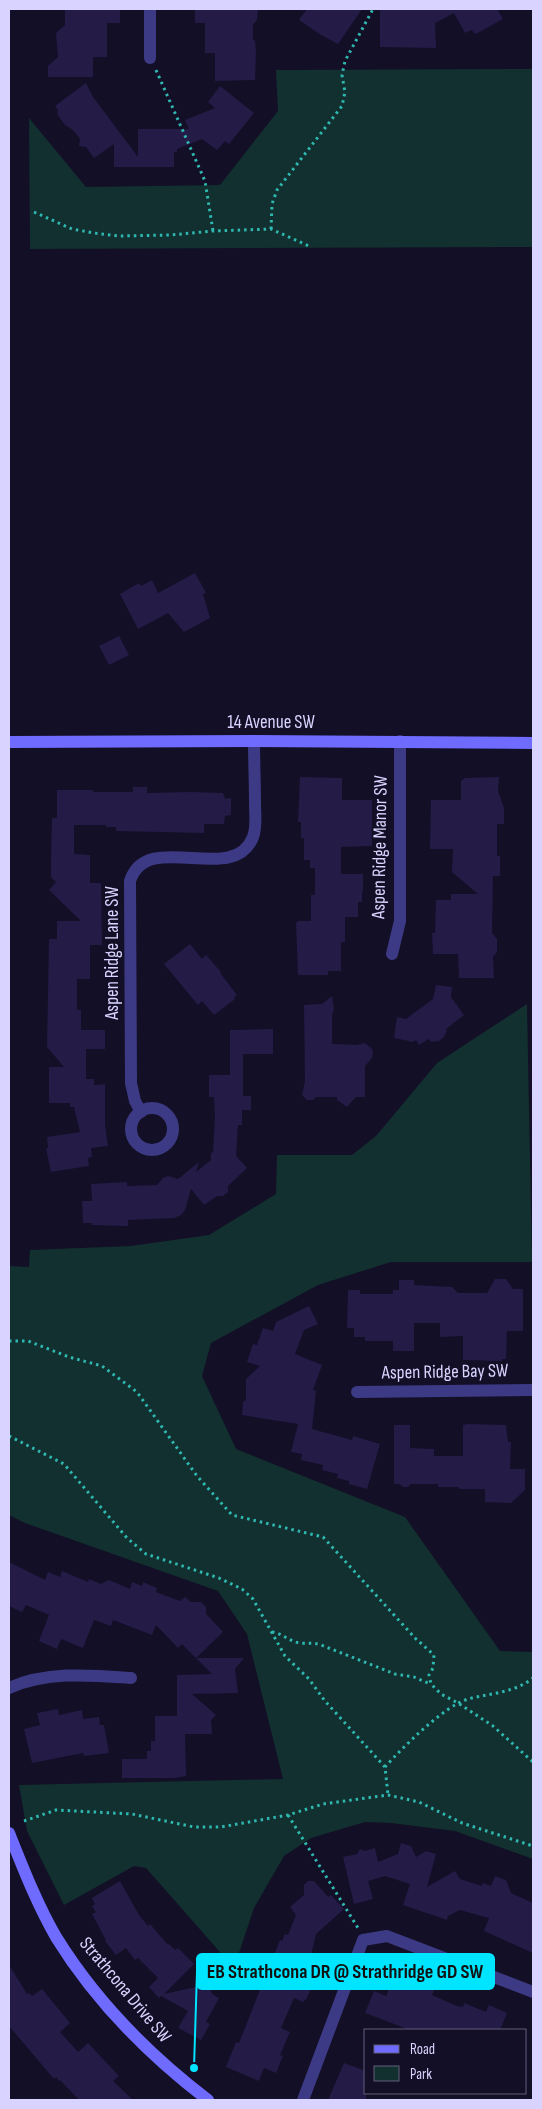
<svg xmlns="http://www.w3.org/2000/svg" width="542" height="2109" viewBox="0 0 542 2109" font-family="'Sofia Sans Condensed',sans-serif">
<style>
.green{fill:#12302f}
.building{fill:#241b47}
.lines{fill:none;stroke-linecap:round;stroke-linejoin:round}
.path{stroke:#2fb8b0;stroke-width:3;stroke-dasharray:2.5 4;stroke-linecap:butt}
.street{stroke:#3d3a85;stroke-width:12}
.secondary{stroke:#6f6bff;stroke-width:12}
.labels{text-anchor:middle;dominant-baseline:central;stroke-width:4;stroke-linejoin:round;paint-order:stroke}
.street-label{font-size:19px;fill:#d9d4ff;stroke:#130f26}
.leader{fill:none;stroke:#00e5ff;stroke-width:2}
.callout-dot{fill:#00e5ff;stroke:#130f26;stroke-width:2}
.callout{fill:#00e5ff;stroke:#00e5ff;stroke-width:2}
.callout-label{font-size:20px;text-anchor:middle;font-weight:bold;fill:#111}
</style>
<rect width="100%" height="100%" fill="#130f26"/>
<g class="green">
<path d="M533,69V247L30,249L29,118L86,187L220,185L278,111L276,70Z"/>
<path d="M527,1004L532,1262H391L318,1285L211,1343L202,1376L236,1449L405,1517L500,1651L533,1652V1859L455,1831L391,1823L365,1822L311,1838L284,1856L254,1908L234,1968L146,1868L134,1866L64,1905L27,1831L19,1785L283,1779L247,1634L218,1591L25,1523L9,1515V1266L29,1267L30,1250L131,1246L209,1235L276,1194L277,1155H352L376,1136L437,1063Z"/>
</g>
<g class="building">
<path d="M65,9H120V23H107V57H93V77H48V66L58,57L56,33L65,25Z"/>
<path d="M195,9H258L257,20L253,25V40L255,41L256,53L255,80L215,81V53H205V23H195Z"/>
<path d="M307,9H362L338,44L321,35L299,20Z"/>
<path d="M380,9H497L503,19L476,34L471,30L465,33L454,13L435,23L436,48L380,47Z"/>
<path d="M86,83L93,97L138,157V129H189L185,120L215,108L208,102L220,86L254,113L229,144L225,141L217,150L202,139L177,149V152H174V167H114V144L94,158L86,147L79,146L80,139L73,130L65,125L57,114L58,110L55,106Z"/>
<path d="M195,573L206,593L203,594L210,618L184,632L168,613L138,629L120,594L139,583L141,586L152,580L158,593Z"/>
<path d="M119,636L129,655L109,665L99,646Z"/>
<path d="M300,777L342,778V800H372V846L341,847V874H363V891H362V902H358V917H345V942H341V971H328V975H298L296,923L298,921H311V895H315V868H310V860H304V838H301V822H298Z"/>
<path d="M499,777L498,791L504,808V824H497V856H500V876H493L492,933L497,939V952L493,957L494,978H459L458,954H433L432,933H435L436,900H451V894H478L452,872L453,849H430L431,800H461V781L465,778Z"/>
<path d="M133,787H147V793L191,792L223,793L225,799L231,798V815L225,816L224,824H204V833L116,831V827H106V825H74V854L90,855V883H101L102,945H90V979H77V1010H81V1030H105V1049H86V1079H94V1085L105,1084V1126L108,1146L91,1148L92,1157L88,1158L89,1166L51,1172L46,1148H48L47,1137L80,1132L74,1107H70V1103H49V1067H64L47,1047L49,939H57V921H81L49,890L56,882L51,877V860L52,818H57V790H93V792H133Z"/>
<path d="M190,944L202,959L206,955L221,972L220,973L237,995L234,997L235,999L214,1015L202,1001L198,1005L164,964Z"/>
<path d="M436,985L452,987L451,997L464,1015L446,1029L447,1030L444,1037L439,1041L431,1042L429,1039L419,1045L416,1040L413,1042L394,1038L397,1017L406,1019L433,999Z"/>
<path d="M332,996L334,1009L332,1015V1044L357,1045L365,1043L372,1049L373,1053L372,1058L365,1066V1097H356L347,1107L337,1100V1097H316L313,1100H307L302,1095L305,1081L304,1005L322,1004Z"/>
<path d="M273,1029V1054H243V1096H251V1110H242V1125H238L236,1156L247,1168L228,1186V1192L223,1196H217L204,1205L191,1189L185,1210L181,1215L174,1218L128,1220V1226L92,1225V1223H83L82,1201H92L91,1184L127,1182V1186L157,1185L163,1178L168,1176L178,1179L199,1162L196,1172L211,1160V1152L213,1153L215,1117L214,1097H209V1075H230V1030Z"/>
<path d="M495,1279H506L513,1289H523V1331H507L506,1359H502V1361L463,1360V1336L440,1337V1323H414V1351H393V1341H365V1337H354V1328H347L348,1290H360V1294H393V1290H399V1280H414V1285L452,1287L458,1293H487Z"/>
<path d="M309,1306L318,1324L304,1330L295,1354L322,1365L313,1390L316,1391L312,1429L352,1440L353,1436L380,1444L367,1489L349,1484V1481L337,1478L338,1474L322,1470L323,1465L301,1460L302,1454L291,1452L298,1424L242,1415L243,1402L246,1400V1379L260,1366L247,1362L253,1344L257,1345L263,1328L273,1331L276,1322Z"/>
<path d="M467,1424L506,1425L508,1442H511L510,1469H525V1490L511,1503L485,1502V1489H460L458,1487H438V1484H411L408,1487H403L399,1484H394V1425H410V1448L434,1449V1456H463V1425Z"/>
<path d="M9,1562L45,1580L48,1572L60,1577L62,1571L88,1582L89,1579L101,1584L109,1580L130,1589L132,1582L142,1586L143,1582L157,1588L156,1592L180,1601L185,1597L191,1602H201L206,1607V1614L223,1632L196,1658L182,1644L178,1648L156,1625L152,1635L113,1620L111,1626L94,1620L83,1648L61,1639L57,1649L39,1641L49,1615L26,1605L22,1612L9,1606Z"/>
<path d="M196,1658H244L235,1669L238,1693L192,1694L216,1715L211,1720L212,1734H185L186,1776L175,1778H122V1759H147V1751H151V1741H155V1716H177V1675L212,1674Z"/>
<path d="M58,1709L59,1715L82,1710L83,1719L99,1717L100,1725H104L109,1753L84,1756L83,1753L32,1763L24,1729L40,1725L37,1713Z"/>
<path d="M401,1843L411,1846L416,1857L426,1851L436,1854L427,1887L455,1871L460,1879L482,1886L483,1883L491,1886L495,1876L506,1880L511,1893L533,1903V1953L484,1931L489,1918L460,1910L448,1916L447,1920L403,1905L410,1884L385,1876L368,1881L373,1899L354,1904L343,1857L357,1854L360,1849L365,1851L375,1848L378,1862L398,1854Z"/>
<path d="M120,1881L139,1915L148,1926L150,1924L168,1945L169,1944L175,1950L178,1948L194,1964L164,1994L205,1985L210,1988L212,1994L219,1998L206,2022L210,2024L201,2040L178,2028L188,2011L161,1996L159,1998L149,1987L158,1978L138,1958L135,1960L126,1948L116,1955L105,1941L106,1940L92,1914L96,1912L92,1906L95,1904L92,1898Z"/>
<path d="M308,1881H314L328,1897L331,1895L344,1909L316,1934L311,1955L321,1960L313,1984L306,2000L305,1999L303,2002L294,1998L281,2028L290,2032L280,2055L283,2056L276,2073L264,2068L259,2081L226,2067L236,2042L239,2043L258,1995L261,1986L257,1977L267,1973L280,1940L282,1941L285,1934L288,1935L296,1915L290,1907L304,1895V1885Z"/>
<path d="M9,1965L27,1994L29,1993L32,1996L42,1989L70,2023L60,2032L78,2052L88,2043L119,2076L113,2081L133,2100H79L60,2080L59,2081L56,2077L54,2079L9,2026Z"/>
<path d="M396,1974L434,1990L432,1995L457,2006L463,2007L464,2003L486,2012L489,2005L507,2013L500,2030H410L365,2013L374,1991L386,1996Z"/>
<path d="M344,2063L366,2071V2100H328Z"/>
</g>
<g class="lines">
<g class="path">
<path d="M156,70L205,181L213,231"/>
<path d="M34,212L72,229L94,233L119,236L171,235L213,231L271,229L309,246"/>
<path d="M271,229L272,204L277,190L342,106L345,92L342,75L345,61L373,9"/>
<path d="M9,1341H28L69,1357L102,1366L137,1392L197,1476L232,1515L323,1537L415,1638L434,1655L433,1668L429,1675L431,1684L441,1694L458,1703L493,1726L533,1762"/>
<path d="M9,1436L64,1464L127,1538L146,1554L219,1578L242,1589L253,1599L285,1656L309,1679L325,1701L385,1767L388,1795"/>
<path d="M272,1632C282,1633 290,1642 300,1643C307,1644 313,1642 321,1645L395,1674L414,1677L430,1684"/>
<path d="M385,1767C402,1748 444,1706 468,1699C491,1693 514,1693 533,1678"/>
<path d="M288,1815L358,1928"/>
<path d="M24,1821L56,1810L132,1814L194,1827H221L288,1815L323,1804L388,1795L419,1802L462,1823L533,1846"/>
</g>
<g class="street">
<path d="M150,9V58"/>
<path d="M392,954L400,921V741"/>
<circle cx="152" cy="1129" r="21"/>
<path d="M141,1112L135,1101L131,1083L130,881C147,828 234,887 253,837C257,827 255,814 255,803C255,782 254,762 254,741"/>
<path d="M357,1392L533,1390"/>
<path d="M9,1688C47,1671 90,1675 131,1678"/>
<path d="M303,2100L363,1940L387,1936L533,1992"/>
</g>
<g class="secondary">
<path d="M9,742L254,741L533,743"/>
<path d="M9,1833C23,1868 37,1904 56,1937C95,2000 149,2055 208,2100"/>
</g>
</g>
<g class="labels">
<g class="street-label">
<text x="271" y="722">14 Avenue SW</text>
<text transform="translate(380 847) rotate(-89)">Aspen Ridge Manor SW</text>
<text transform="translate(112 953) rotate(-90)">Aspen Ridge Lane SW</text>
<text transform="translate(445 1372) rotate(-1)">Aspen Ridge Bay SW</text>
<text transform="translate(125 1990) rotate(50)">Strathcona Drive SW</text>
</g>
</g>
<path class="leader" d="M194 2068L197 1971"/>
<circle class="callout-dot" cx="194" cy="2068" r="5"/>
<rect class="callout" x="197" y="1954" width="297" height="35" rx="5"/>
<g class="callout-label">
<text x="345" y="1978">EB Strathcona DR @ Strathridge GD SW</text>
</g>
<rect width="542" height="2109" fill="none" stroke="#d9d4ff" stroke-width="20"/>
<rect x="364" y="2029" width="162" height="65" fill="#130f26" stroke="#625e7d"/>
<rect x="374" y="2045" width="25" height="8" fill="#6f6bff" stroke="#625e7d"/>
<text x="410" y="2054" font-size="15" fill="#d9d4ff">Road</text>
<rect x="374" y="2066" width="25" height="15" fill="#12302f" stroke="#625e7d"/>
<text x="410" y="2079" font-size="15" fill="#d9d4ff">Park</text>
</svg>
